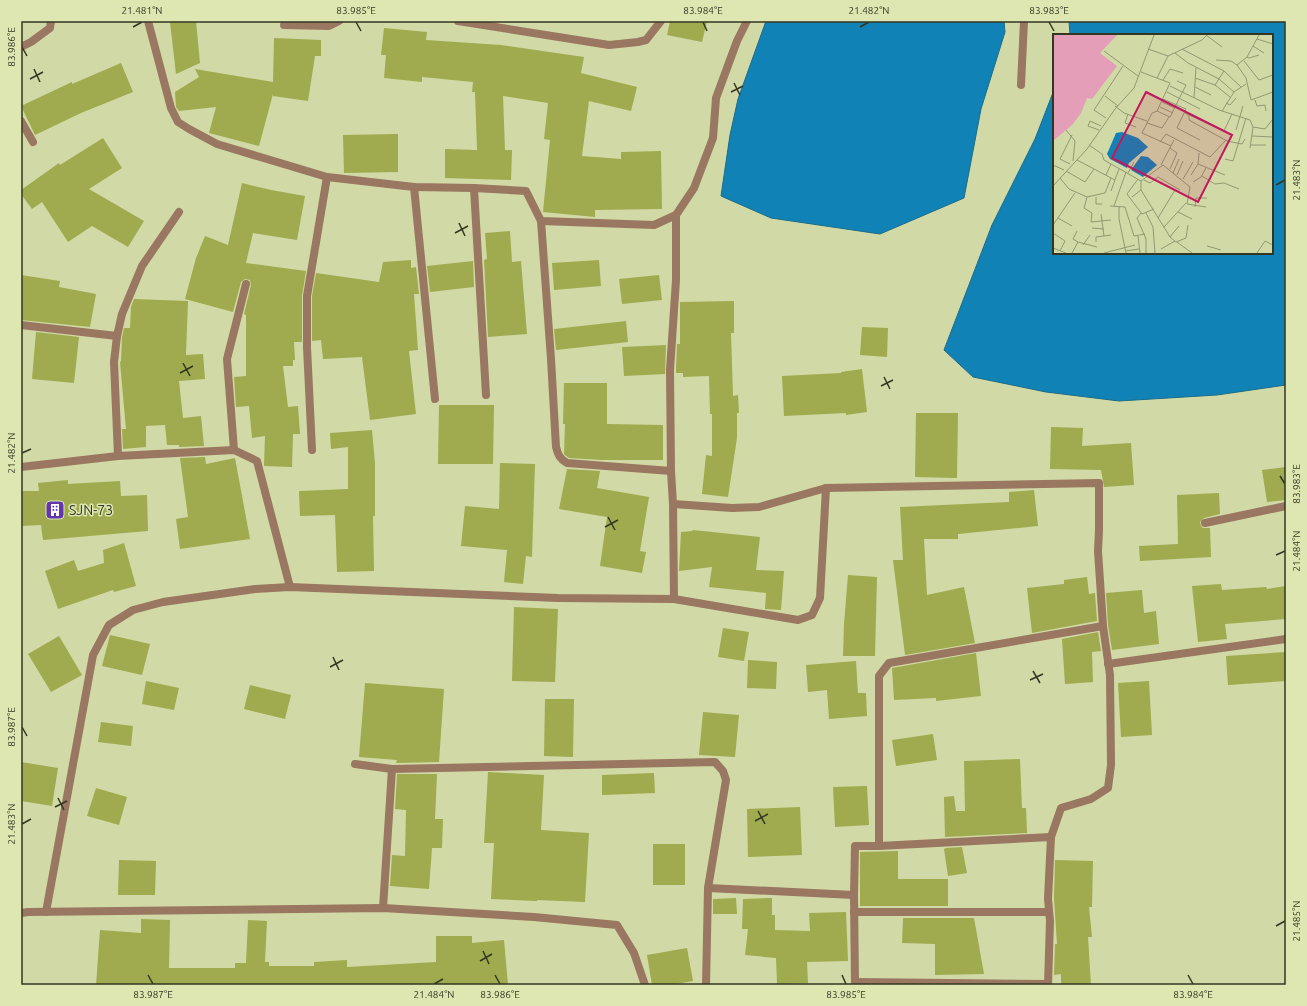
<svg xmlns="http://www.w3.org/2000/svg" width="1307" height="1006" viewBox="0 0 1307 1006" font-family="Ubuntu,sans-serif">
<style>
.water{fill:#1182b5;stroke:#1b6c89}
.building{fill:#9fab4e}
.lines{fill:none;stroke-linecap:round;stroke-linejoin:round}
.street{stroke:#997761;stroke-width:8}
.ticks{fill:none;stroke:#333722;stroke-width:1.5}
.labels{text-anchor:middle;dominant-baseline:central;stroke-width:3;stroke-linejoin:round;paint-order:stroke}
.poi-label{font-size:14px;fill:#333722;stroke:#dee7b2;text-anchor:start}
.inset-road{fill:none;stroke:#929871;stroke-width:1}
.view{fill:#c2185b;fill-opacity:0.15;stroke:#c2185b;stroke-width:2}
.inset-edge{fill:none;stroke:#333722;stroke-width:2}
.neatline{fill:none;stroke:#333722;stroke-width:1.5}
.ticks-label{font-size:10px;text-anchor:middle;fill:#333722}
</style>
<rect width="100%" height="100%" fill="#d1d9a6"/>
<g class="water">
<path d="M766,21H1004L1005,32L981,109L964,198L880,234L771,218L721,196L730,135L738,99Z"/>
<path d="M1069,21H1286V385L1217,395L1119,401L1046,392L973,377L944,350L992,225L1035,139L1054,90V253H1272V35H1070Z"/>
</g>
<g class="building">
<path d="M183,21H196L200,63L176,74L170,22Z"/>
<path d="M670,21H707L702,42L667,35Z"/>
<path d="M384,28L427,32L426,40L501,45L584,57L581,73L637,87L631,111L589,101L582,156L621,159V152L661,151L662,209L595,210V217L543,212L550,140L544,139L548,103L503,96L505,150H512L511,180L445,178V149L477,150L475,92H472L473,82L422,77V82L384,78L386,55H381Z"/>
<path d="M274,38L321,40V56H315L308,101L273,96V94L259,146L209,133L216,107L179,111L176,107L175,92L199,77L195,69L273,82Z"/>
<path d="M121,63L133,92L81,113L35,135L21,106L72,82V84Z"/>
<path d="M398,134V172L344,173L343,135Z"/>
<path d="M103,138L122,168L89,189L144,221L128,247L92,226L68,242L42,202L32,209L21,194V190L59,163L60,165Z"/>
<path d="M242,183L271,190L305,196L297,240L253,233L246,263L306,271L302,296V342H294L295,360H293V366H283L288,407L298,406L300,434H293L292,467L264,466L265,436L252,438L249,406L236,407L234,377L246,376V315L244,314L251,285L250,280L245,279L241,282L233,312L185,299L196,258L205,236L228,245Z"/>
<path d="M510,231L512,262L521,261L527,334L488,337L484,260L487,259L485,233Z"/>
<path d="M411,260V268L416,267L419,294H414L418,350L409,351L416,414L370,420L362,357L323,359L321,340L312,341V296L316,273L379,282L383,262Z"/>
<path d="M599,260L601,286L554,290L552,263Z"/>
<path d="M473,261L474,287L430,292L427,266Z"/>
<path d="M21,275L60,281L59,287L96,294L90,327L21,320Z"/>
<path d="M659,275L662,300L622,304L619,279Z"/>
<path d="M134,299L188,301L186,355L203,354L205,379L179,381L183,418L201,416L204,446L179,447V445H167L165,425L146,426V447L123,449L122,429H126L120,362L121,361L122,337L124,328H130L131,307Z"/>
<path d="M734,301V333H731L733,396L738,395L739,413H737V438L728,497L702,494L706,455L712,456V414H710L709,376L683,377V373H676V370L677,344H680V302Z"/>
<path d="M626,321L628,342L556,350L554,329Z"/>
<path d="M862,327L888,328L887,357L860,355Z"/>
<path d="M36,332L79,337L74,383L32,379Z"/>
<path d="M666,345L665,374L624,376L622,347Z"/>
<path d="M862,369L867,412L846,415V413L784,416L782,376L841,373V372Z"/>
<path d="M564,383H607V424L663,425V460H602L569,458L566,456L564,454L565,424H563Z"/>
<path d="M439,405H494L493,464H438Z"/>
<path d="M916,413H958L957,478L915,477Z"/>
<path d="M1051,427L1083,428L1082,446L1131,443L1134,485L1104,487L1101,470L1050,469Z"/>
<path d="M372,430L375,463V516H373L374,571L337,572L335,515L300,516L299,491L348,489V447L331,449L330,433Z"/>
<path d="M205,457L206,464L235,458L250,539L180,549L176,519L188,517L180,458Z"/>
<path d="M500,463L535,464L532,557L526,556L523,584L504,582L507,550L461,546L465,506L499,509Z"/>
<path d="M1286,467V500L1267,502L1262,470Z"/>
<path d="M567,469L600,471L597,488L649,497L640,551L646,552L642,573L600,566L607,517L559,509Z"/>
<path d="M68,480V484L120,481L121,496L147,495L148,531L43,540L41,525L21,526V491H39L38,483Z"/>
<path d="M1034,490L1038,526L958,534V539H924L927,595L964,587L975,643L905,655L893,560H903L900,507L1009,502V492Z"/>
<path d="M1219,493L1220,514L1204,518L1200,522L1201,526L1203,528H1210L1211,557L1140,561L1139,546L1178,544L1177,495Z"/>
<path d="M693,530L760,537L756,570L784,571L781,610L765,609L766,593L709,587L712,567L679,571L681,532L692,531Z"/>
<path d="M124,543L136,586L114,592L113,590L58,609L45,571L74,560L78,571L104,563L103,550Z"/>
<path d="M848,575L877,577L875,656H843L844,624Z"/>
<path d="M1087,577L1089,594L1095,593L1097,621L1032,633L1027,588L1064,584V580Z"/>
<path d="M1221,584L1222,590L1266,587L1267,589L1286,586V619L1225,624L1227,639L1198,642L1192,586Z"/>
<path d="M1142,590L1144,613L1156,611L1159,644L1112,650L1108,625L1106,593Z"/>
<path d="M514,607L558,609L555,682L512,681Z"/>
<path d="M723,628L749,632L744,661L718,657Z"/>
<path d="M1098,632L1101,651L1092,652L1093,682L1065,684L1062,639Z"/>
<path d="M110,635L150,644L142,675L102,666Z"/>
<path d="M59,636L82,675L51,692L28,654Z"/>
<path d="M1286,652V681L1228,685L1226,656Z"/>
<path d="M976,653L981,696L936,701V698L894,700L892,668Z"/>
<path d="M748,660L777,662L776,689L747,688Z"/>
<path d="M856,661L858,693H866L867,716L829,719L827,690L808,692L806,665Z"/>
<path d="M146,681L179,688L174,710L142,704Z"/>
<path d="M1149,681L1152,735L1121,737L1118,683Z"/>
<path d="M365,683L444,689L439,762L396,763L397,760L359,757Z"/>
<path d="M250,685L291,695L285,719L244,709Z"/>
<path d="M545,699H574L573,757L544,756Z"/>
<path d="M703,712L739,715L735,757L699,755Z"/>
<path d="M101,722L133,726L131,746L98,742Z"/>
<path d="M933,734L937,760L896,766L892,740Z"/>
<path d="M1020,759L1022,808H1026L1027,833L945,837L944,797L954,796L956,811H965L964,761Z"/>
<path d="M21,762L58,768L52,806L21,801Z"/>
<path d="M488,772L544,775L541,830L589,833L585,902L537,900V901L491,899L494,843H484Z"/>
<path d="M654,773L655,793L602,795V775Z"/>
<path d="M397,774H437L435,819H443L442,848H432L429,889L390,886L392,855L405,856L406,810L395,809Z"/>
<path d="M867,786L869,825L835,827L833,787Z"/>
<path d="M96,788L127,797L119,825L87,816Z"/>
<path d="M800,807L802,855L748,857L747,809Z"/>
<rect x="653" y="844" width="32" height="41"/>
<path d="M962,847L967,873L948,876L944,849L946,848Z"/>
<path d="M898,851V879H948V906H860V852Z"/>
<path d="M119,860L156,861L155,895H118Z"/>
<path d="M1055,860L1093,861L1092,907H1089L1092,937H1088L1091,985H1061V974L1054,975L1055,944H1057L1054,899Z"/>
<path d="M736,898L737,914H713V899Z"/>
<path d="M772,898V915H775V930L810,931L809,913L846,912L848,961L807,962L808,983L777,984L776,958L745,955L748,929H742L743,899Z"/>
<path d="M903,918H974L984,974L935,975V944L902,943Z"/>
<path d="M141,919L170,920L169,968H235V963H246L248,920L267,921L265,962H269V966H314V962L347,960V967L436,962V936H472V943L504,940L508,985H96L100,930L141,933Z"/>
<path d="M687,948L693,981L670,985H652L647,955Z"/>
</g>
<g class="lines">
<g class="street">
<path d="M148,21L171,108L178,122L189,129L217,144L327,177L414,187L474,188L526,191L541,221L654,225L676,215L694,188L713,138L716,98L737,41L747,21"/>
<path d="M458,21L609,45L638,42L646,40L661,21"/>
<path d="M284,25L329,26L339,21"/>
<path d="M21,47L31,42L50,28L51,21"/>
<path d="M1021,85L1024,21"/>
<path d="M21,121L33,142"/>
<path d="M414,187L435,399"/>
<path d="M474,188L486,395"/>
<path d="M541,221L551,359L556,447C558,455 560,459 567,463L671,471"/>
<path d="M21,325L117,336"/>
<path d="M234,450L227,359L246,284"/>
<path d="M312,450L307,347V296L327,177"/>
<path d="M118,456L114,362L117,336L122,314L142,266L179,212"/>
<path d="M21,467L118,456L234,450L257,461L290,587"/>
<path d="M673,504L732,508L759,507L826,488L1099,483V530L1098,551L1103,626L1110,675L1111,765L1108,788L1091,799L1061,808L1051,837L1048,899L1050,921L1048,985"/>
<path d="M1205,523L1286,506"/>
<path d="M674,599L673,504L671,471L670,370L676,280V215"/>
<path d="M1108,664L1286,639"/>
<path d="M355,764L392,769L715,762L723,771L726,780L708,888L706,985"/>
<path d="M879,846V676L889,663L1103,626"/>
<path d="M708,888L854,895"/>
<path d="M383,908L392,769"/>
<path d="M46,912L93,655L109,625L133,610L163,602L255,589L290,587L558,598L674,599L798,620L812,615L820,598L826,488"/>
<path d="M854,912H1049"/>
<path d="M21,913L28,912L383,908L534,917L617,925L634,953L645,985"/>
<path d="M855,982L1048,984"/>
<path d="M855,985L854,895L855,846H879L1051,837"/>
</g>
</g>
<path class="ticks" d="M356,22L361,31M703,22L707,31M1049,22L1054,31M133,27L142,22M860,27L869,22M22,47L27,56M34,69L40,82M30,79L43,72M734,83L740,95M731,92L743,86M1276,185L1285,180M459,223L465,236M455,233L468,226M183,363L190,376M180,373L193,366M884,377L890,389M881,386L893,380M22,453L31,449M1280,476L1285,484M608,517L615,530M605,527L618,520M1276,555L1285,551M333,657L339,670M330,667L343,660M1033,671L1040,683M1030,680L1043,674M22,727L27,736M58,798L64,810M55,807L67,801M758,811L765,824M755,821L768,814M22,824L31,819M1276,926L1285,921M483,951L489,964M480,961L492,954M148,975L153,984M495,975L500,984M842,975L846,984M1188,975L1193,984M434,984L443,979"/>
<defs>
<g id="building-square" transform="scale(1)"><rect x="-9" y="-9" width="18" height="18" rx="4" fill="#6336ad" stroke="#dee7b2"/><path d="M-4-6H4V6H1V3H-1V6H-4ZM-2.5-4.3h1.7v1.8h-1.7ZM.8-4.3h1.7v1.8H.8ZM-2.5-1h1.7V.8h-1.7ZM.8-1h1.7V.8H.8Z" fill="#fff"/></g>
</defs>
<g fill-rule="evenodd">
<use href="#building-square" x="55" y="510"/>
</g>
<g class="labels">
<g class="poi-label">
<text x="69" y="510">SJN-73</text>
</g>
</g>
<g transform="translate(1053 34)">
<rect width="220" height="220" fill="#d1d9a6"/>
<path d="M0,1H64L47,19L64,32L39,65L34,64L28,79L19,91L0,107Z" fill="#e59eb8"/>
<path d="M69,98L85,104L95,113L76,129L74,134L57,125L54,120L63,99ZM88,122L95,123L104,131L90,143L78,136Z" fill="#1182b5"/>
<path class="inset-road" d="M153,1L169,13M204,5L220,10M200,12L211,19M95,15L115,22M129,15L171,37L188,53M51,17L85,42M122,19L135,29L166,45L181,58M194,23L196,24L206,21M163,26L178,27L184,31L194,23L206,1M191,27L206,46L220,41M184,31L193,44L198,66L220,58M88,38L117,49L104,77L99,79L89,99L118,112M104,44L115,22L149,6L154,1M142,44L162,51L177,63M110,46L117,35L130,39M162,51L171,37M117,52L166,76L197,86L200,93L197,114M142,53L158,61M114,58L147,75M52,62L65,72M141,64L143,34M110,65L133,75L124,94L147,106M202,66L204,72L212,71L213,77M109,68L122,74M173,69L177,71L183,64M62,72L71,79L94,87M107,73L120,79M104,77L117,83L133,51L124,47M169,77L181,58L193,50M132,79L171,97L179,80M75,80L72,89L83,93M136,80V86L174,107L189,110L192,105M53,84L41,76L70,32M94,89L109,94L116,83M200,93L212,95L220,85M13,96L22,107L20,127M46,96L35,92L37,87L48,92M183,96L190,72M199,102L220,103M107,108L113,100L157,123L173,106M36,111L49,120L51,126L88,147V156L79,163M198,111H213M117,114L124,119L117,135M146,119L145,130L172,141M172,125L180,127L193,84M24,126L62,146M17,130L7,125L19,101M0,131L11,136M108,131L121,106M13,137L32,148L41,135M75,139L81,128M120,139L126,125M53,141L58,130M124,141L130,127M138,141L145,130M149,142L162,150L171,149L186,155M7,144L16,155L34,163M58,144L52,159L34,163L31,174L39,179L38,188L58,186M85,145L74,160L89,180L101,175M130,145L140,128M91,146L97,149L105,143L127,156M88,147L110,131L137,153L134,170M140,148L148,143L153,134M0,152L34,115L62,75L81,54L101,1M88,156L117,203L123,208L133,204L135,191M58,157L66,135M43,163V170H49M134,170L153,173M57,172L72,173L81,202L92,200M61,172L73,138M66,173V185L73,219M142,173L143,164H154M125,178L139,185M88,179L84,184L93,205V219M93,179L100,193L102,219M48,180L51,202M5,184L19,192M105,184L122,156M0,191L22,159M111,193L133,169M39,194L51,195M24,197L20,205L25,208M0,199L12,207L7,217M85,202L87,219M117,203L126,192M43,208V203L58,201M124,208L139,219M30,211L37,201M154,212L168,216M0,214L13,219M108,215L122,207M73,217L86,215M19,219L25,208L44,213M51,219L82,211M204,219L212,207L220,211"/>
<path class="view" d="M93,58L179,101L145,168L59,124Z"/>
<rect width="220" height="220" class="inset-edge"/>
</g>
<rect width="1307" height="1006" fill="none" stroke="#dee7b2" stroke-width="44"/>
<rect x="22" y="22" width="1263" height="962" class="neatline"/>
<g class="ticks-label">
<text x="142" y="14">21.481°N</text>
<text x="356" y="14">83.985°E</text>
<text x="703" y="14">83.984°E</text>
<text x="869" y="14">21.482°N</text>
<text x="1049" y="14">83.983°E</text>
<text transform="translate(11 47) rotate(-90)" y="4">83.986°E</text>
<text transform="translate(1296 180) rotate(-90)" y="4">21.483°N</text>
<text transform="translate(11 453) rotate(-90)" y="4">21.482°N</text>
<text transform="translate(1296 484) rotate(-90)" y="4">83.983°E</text>
<text transform="translate(1296 551) rotate(-90)" y="4">21.484°N</text>
<text transform="translate(11 727) rotate(-90)" y="4">83.987°E</text>
<text transform="translate(11 824) rotate(-90)" y="4">21.483°N</text>
<text transform="translate(1296 921) rotate(-90)" y="4">21.485°N</text>
<text x="153" y="998">83.987°E</text>
<text x="434" y="998">21.484°N</text>
<text x="500" y="998">83.986°E</text>
<text x="846" y="998">83.985°E</text>
<text x="1193" y="998">83.984°E</text>
</g>
</svg>
